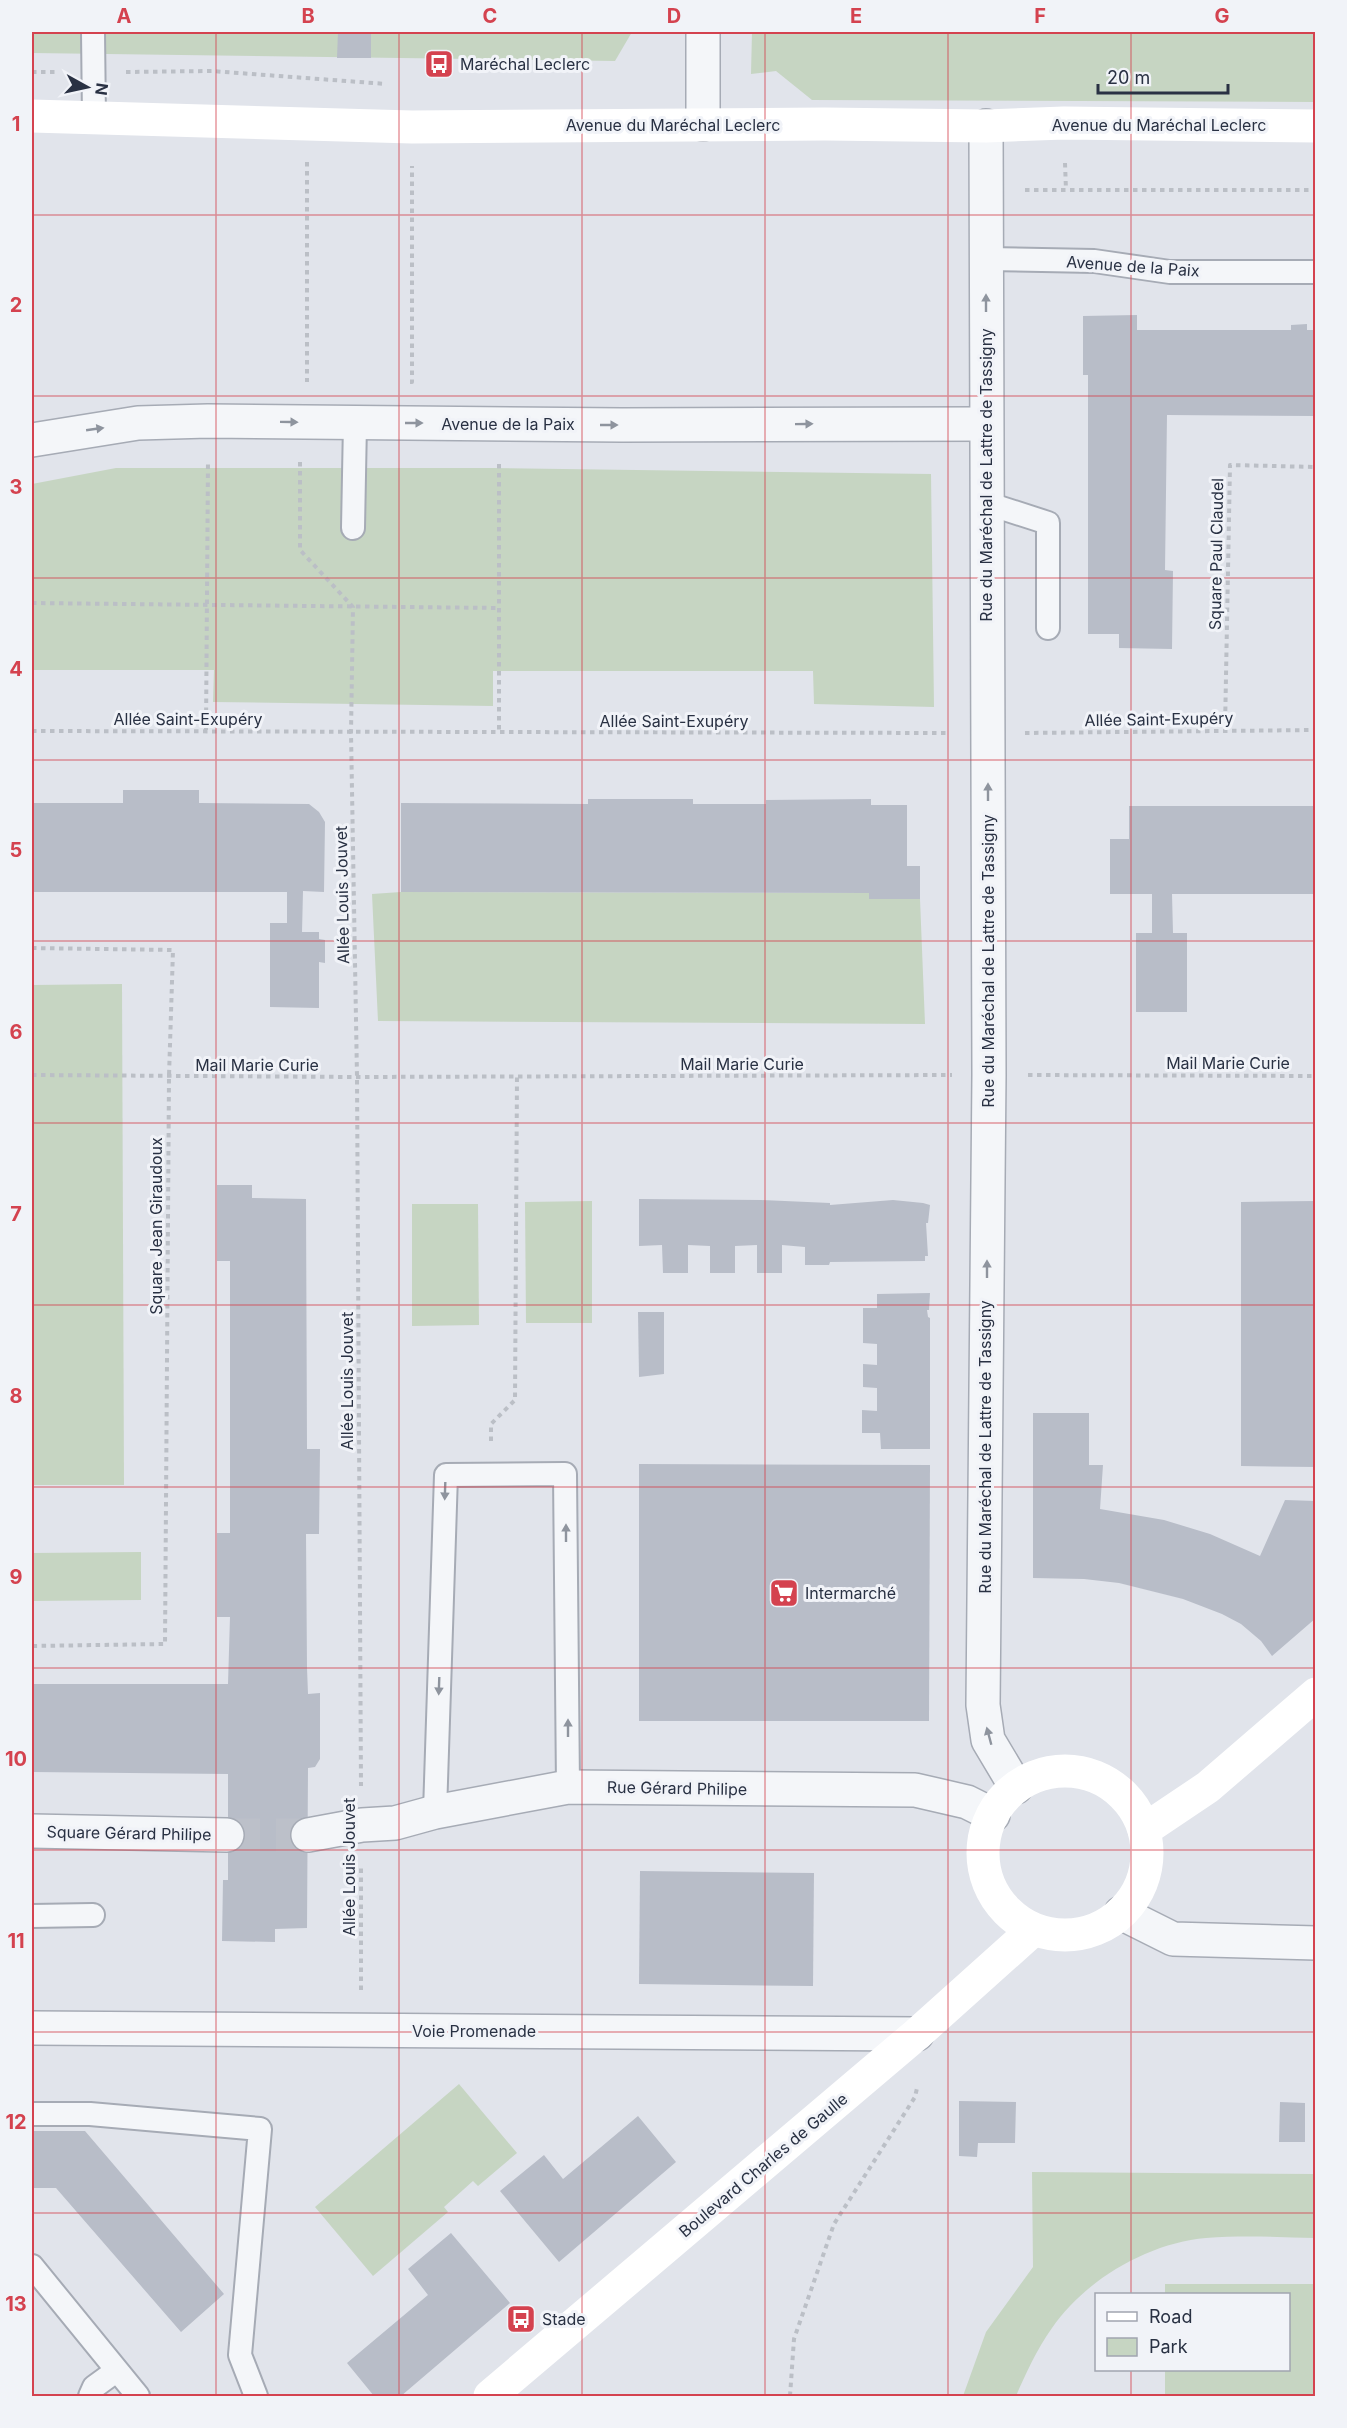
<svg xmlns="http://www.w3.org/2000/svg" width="1347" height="2428" viewBox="0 0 1347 2428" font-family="Inter,sans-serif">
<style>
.green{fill:#c6d5c2}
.building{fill:#b8bdc8}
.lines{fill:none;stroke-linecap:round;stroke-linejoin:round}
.street-tunnel{stroke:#bcc0c9;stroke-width:33;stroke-dasharray:33 16;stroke-linecap:butt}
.lane-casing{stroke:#a6abb5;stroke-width:26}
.street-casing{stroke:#a6abb5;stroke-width:36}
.path{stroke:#bbbfc6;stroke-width:4;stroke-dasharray:4.5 4.5;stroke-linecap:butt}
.lane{stroke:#f4f6f9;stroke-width:22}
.street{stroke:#f4f6f9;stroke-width:33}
.secondary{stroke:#fff;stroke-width:33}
.oneway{fill:#8e949e}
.grid{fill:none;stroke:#d4424f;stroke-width:1.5;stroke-opacity:0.55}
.labels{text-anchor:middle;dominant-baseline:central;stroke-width:6;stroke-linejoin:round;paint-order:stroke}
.poi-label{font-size:16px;fill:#293143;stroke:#f1f3f8;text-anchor:start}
.street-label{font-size:16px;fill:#293143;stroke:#f1f3f8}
.neatline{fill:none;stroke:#d4424f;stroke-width:2}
.grid-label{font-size:20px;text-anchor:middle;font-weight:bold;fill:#d4424f}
</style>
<rect width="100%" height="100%" fill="#e1e4eb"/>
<g class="green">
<path d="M32,32H632L615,61L32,53Z"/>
<path d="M752,32H1315V102L812,100L776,71L751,74Z"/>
<path d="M116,468H493L931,474L934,707L814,704L813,671H493V706L213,702L214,670H32V484Z"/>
<path d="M401,892L869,893L870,899H920L925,1024L378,1021L372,894Z"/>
<path d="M122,984L124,1485H32V985Z"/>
<path d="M592,1201V1323H526L525,1202Z"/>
<path d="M412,1204H478L479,1325L412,1326Z"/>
<path d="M141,1552V1600L32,1601V1553Z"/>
<path d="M459,2084L517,2153L478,2186L473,2181L444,2207L448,2212L373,2276L315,2207Z"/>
<path d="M1032,2172L1315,2174V2238C1279,2237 1242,2235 1206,2238C1148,2243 1085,2280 1052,2328C1037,2349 1026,2373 1016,2396H963L986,2332L1033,2267Z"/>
<path d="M1165,2284H1315V2396H1165V2370H1288V2294H1165Z"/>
</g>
<g class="building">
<path d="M338,32H371V58H337Z"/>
<path d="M1137,315V330H1291V325L1307,324V330H1316V416L1167,415L1165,570L1173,571L1172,649L1119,648V634H1088V375H1083V316Z"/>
<path d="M123,790H199V803L309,804L319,812L325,822L324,892L303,891L302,932H319V939L325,940V963L319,962V1008L270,1007V923H287V892H32V803H123Z"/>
<path d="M588,799H693V804H766V800L871,799V805H907V866H920V899H869V893L401,892V803L588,804Z"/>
<path d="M1129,806H1316V894H1172L1173,933H1187V1012H1136V933H1152V894H1110V839H1129Z"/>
<path d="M217,1185H252V1198L306,1199L307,1449H320L319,1534H306L307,1668L308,1694L320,1693V1759L315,1767L308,1768L307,1928L275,1929V1942L222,1941L223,1880H228V1774L32,1772V1684H228L230,1617H217V1533H230V1261H217Z"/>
<path d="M639,1199L761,1200L830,1203V1205L893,1200L923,1203L930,1205L928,1223H926L928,1256H925V1261L830,1262L829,1265H805V1247L782,1245V1273H757V1245L735,1246V1273H710V1246L688,1245V1273H663L662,1245L639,1246Z"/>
<path d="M1316,1201V1467L1241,1466V1202Z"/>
<path d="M930,1293L929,1310H927L928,1317L930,1318V1449H881L880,1433H862V1410L877,1411V1388L863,1387V1364L877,1365V1344L863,1343V1308H877V1294Z"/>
<path d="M638,1312H664V1374L639,1377Z"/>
<path d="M1033,1413H1089V1465H1103L1100,1509L1164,1520L1210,1534L1260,1556L1285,1500L1316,1501V1618L1272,1656L1261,1641L1241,1624L1222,1614L1183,1599L1119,1583L1084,1579L1033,1578Z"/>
<path d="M639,1464L930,1465L929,1721H639Z"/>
<path d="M640,1871L814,1873L813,1986L639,1984Z"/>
<path d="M959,2101L1016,2102L1015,2143H978L977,2157L959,2156Z"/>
<path d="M1280,2102L1305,2103V2142H1279Z"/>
<path d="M638,2116L676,2162L559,2262L500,2191L544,2155L563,2179Z"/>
<path d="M32,2131H85L224,2294L181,2332L56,2188H32Z"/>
<path d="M451,2233L510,2303L401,2396H374L347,2363L428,2295L408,2269Z"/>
<path d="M527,2308L532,2315L517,2327L511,2320Z"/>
</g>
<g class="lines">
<path class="street-tunnel" d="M227,1835H308"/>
<g class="lane-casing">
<g id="lane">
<path d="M93,32L94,118"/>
<path d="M986,259L1094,261L1170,272H1316"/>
<path d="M986,503L1048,523V628"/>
<path d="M353,528L355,423"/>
<path d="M435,1812L446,1475L565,1474L568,1787"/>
<path d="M32,1916L93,1915"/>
<path d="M32,2114H90L260,2129L240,2355L256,2396"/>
<path d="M32,2266L138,2396"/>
<path d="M90,2396L94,2387L116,2371"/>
</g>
</g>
<g class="street-casing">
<g id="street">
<path d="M703,32V124"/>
<path d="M986,126L989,1075L983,1705L988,1740L1016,1787"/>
<path d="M32,440L138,423L208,421L622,425L985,424"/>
<path d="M32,1831L227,1835"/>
<path d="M308,1835L362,1825L395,1823L435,1812L568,1787L915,1790L967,1802L993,1815"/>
<path d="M1121,1913L1173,1939L1316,1943"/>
<path d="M32,2028L917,2034"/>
</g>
</g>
<g class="path">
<path d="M32,72H59"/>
<path d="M126,72L212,71L386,84"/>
<path d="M307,162V382"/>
<path d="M1065,163L1066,190"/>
<path d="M1025,190H1316"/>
<path d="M410,382H412V166"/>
<path d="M300,462V550L353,607L351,733L357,1077L361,1786"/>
<path d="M499,464V733"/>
<path d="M32,603L499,608"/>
<path d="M1225,729L1230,465L1316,467"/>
<path d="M206,730L208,461"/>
<path d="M32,731L949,733"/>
<path d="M1025,733L1316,730"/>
<path d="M32,948L173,950L169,1076L165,1644L32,1646"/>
<path d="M32,1075L357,1077L952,1075"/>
<path d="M1028,1075L1316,1076"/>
<path d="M491,1441V1424L515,1400L517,1076"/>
<path d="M361,1990V1866"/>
<path d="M790,2396L794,2339L834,2224L915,2097L917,2088"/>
</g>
<use href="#lane" class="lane"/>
<use href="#street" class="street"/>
<g class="secondary">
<path d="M32,116L412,127L825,124L986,126L1064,123L1316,126"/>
<circle cx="1065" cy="1853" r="82"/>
<path d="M1144,1830L1208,1787L1316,1694"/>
<path d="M490,2396L917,2034L1033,1930"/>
</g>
</g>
<defs><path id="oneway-solid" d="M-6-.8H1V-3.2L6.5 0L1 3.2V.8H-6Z" transform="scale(1.5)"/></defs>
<g class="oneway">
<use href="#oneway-solid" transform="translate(986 303) rotate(-90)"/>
<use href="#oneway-solid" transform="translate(289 422) rotate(1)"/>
<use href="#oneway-solid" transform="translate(414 423)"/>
<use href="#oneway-solid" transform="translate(804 424) rotate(-1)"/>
<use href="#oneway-solid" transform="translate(609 425)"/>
<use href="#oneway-solid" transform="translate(95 429) rotate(-8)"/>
<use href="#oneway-solid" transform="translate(988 792) rotate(-90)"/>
<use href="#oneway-solid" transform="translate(987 1269) rotate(-90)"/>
<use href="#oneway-solid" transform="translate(445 1491) rotate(92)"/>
<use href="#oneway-solid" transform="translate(566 1533) rotate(-90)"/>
<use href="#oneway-solid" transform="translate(439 1686) rotate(92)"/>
<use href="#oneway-solid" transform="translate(568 1728) rotate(-90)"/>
<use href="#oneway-solid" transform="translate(989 1736) rotate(-105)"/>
</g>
<path class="grid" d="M216,32V2396M399,32V2396M582,32V2396M765,32V2396M948,32V2396M1131,32V2294M32,215H1316M32,396H1316M32,578H1316M32,760H1316M32,941H1316M32,1123H1316M32,1305H1316M32,1487H1316M32,1668H1316M32,1850H1316M32,2032H1316M32,2213H1316M1131,2370V2396"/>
<defs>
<g id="bus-square" transform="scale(1.5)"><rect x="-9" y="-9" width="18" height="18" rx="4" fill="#d4424f" stroke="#f1f3f8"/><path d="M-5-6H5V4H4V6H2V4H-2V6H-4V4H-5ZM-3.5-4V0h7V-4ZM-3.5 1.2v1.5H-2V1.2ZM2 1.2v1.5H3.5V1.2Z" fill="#fff"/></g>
<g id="supermarket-square" transform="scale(1.5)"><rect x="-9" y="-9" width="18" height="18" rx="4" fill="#d4424f" stroke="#f1f3f8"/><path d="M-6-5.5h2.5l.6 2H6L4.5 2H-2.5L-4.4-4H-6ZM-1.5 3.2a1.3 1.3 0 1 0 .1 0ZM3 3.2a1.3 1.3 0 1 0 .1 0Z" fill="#fff"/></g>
</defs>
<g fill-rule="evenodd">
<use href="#bus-square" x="439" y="64"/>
<use href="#supermarket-square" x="784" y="1593"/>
<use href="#bus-square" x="521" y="2319"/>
</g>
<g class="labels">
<g class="poi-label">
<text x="460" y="64">Maréchal Leclerc</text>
<text x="805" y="1593">Intermarché</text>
<text x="542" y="2319">Stade</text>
</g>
<g class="street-label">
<text x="673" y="125">Avenue du Maréchal Leclerc</text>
<text x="1159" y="125">Avenue du Maréchal Leclerc</text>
<text transform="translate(1133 266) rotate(4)">Avenue de la Paix</text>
<text x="508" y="424">Avenue de la Paix</text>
<text transform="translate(986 475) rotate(-90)">Rue du Maréchal de Lattre de Tassigny</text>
<text transform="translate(1216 554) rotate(-89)">Square Paul Claudel</text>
<text x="188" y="719">Allée Saint-Exupéry</text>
<text transform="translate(1159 719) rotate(-1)">Allée Saint-Exupéry</text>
<text x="674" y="721">Allée Saint-Exupéry</text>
<text transform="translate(342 895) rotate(-91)">Allée Louis Jouvet</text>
<text transform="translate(988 961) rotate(-90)">Rue du Maréchal de Lattre de Tassigny</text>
<text x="1228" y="1063">Mail Marie Curie</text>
<text x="742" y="1064">Mail Marie Curie</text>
<text x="257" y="1065">Mail Marie Curie</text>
<text transform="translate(156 1226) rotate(-90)">Square Jean Giraudoux</text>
<text transform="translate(347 1381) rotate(-90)">Allée Louis Jouvet</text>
<text transform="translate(985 1447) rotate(-90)">Rue du Maréchal de Lattre de Tassigny</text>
<text transform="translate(677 1788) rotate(1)">Rue Gérard Philipe</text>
<text transform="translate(129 1833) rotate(1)">Square Gérard Philipe</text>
<text transform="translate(349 1867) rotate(-90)">Allée Louis Jouvet</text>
<text x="474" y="2031">Voie Promenade</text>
<text transform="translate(763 2165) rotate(-40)">Boulevard Charles de Gaulle</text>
</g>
</g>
<rect width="1347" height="2428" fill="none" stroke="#f1f3f8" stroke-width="66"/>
<rect x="1095" y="2293" width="195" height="78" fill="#f1f3f8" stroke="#a1a5b0" stroke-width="1.5"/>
<rect x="1107" y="2312" width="30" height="9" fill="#ffffff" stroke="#a1a5b0" stroke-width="1.5"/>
<text x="1149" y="2323" font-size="18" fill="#293143">Road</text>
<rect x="1107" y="2338" width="30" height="18" fill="#c6d5c2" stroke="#a1a5b0" stroke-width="1.5"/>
<text x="1149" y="2353" font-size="18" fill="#293143">Park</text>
<g transform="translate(87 87) rotate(98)" stroke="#f1f3f8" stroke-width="4.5" paint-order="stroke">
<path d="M0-4.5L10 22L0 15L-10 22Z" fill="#293143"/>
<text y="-9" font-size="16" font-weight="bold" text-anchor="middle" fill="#293143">N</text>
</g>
<path d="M1098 84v9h130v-9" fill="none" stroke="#293143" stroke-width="3"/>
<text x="1107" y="84" font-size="18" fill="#293143" stroke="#f1f3f8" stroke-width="4.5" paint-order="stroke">20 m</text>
<rect x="33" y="33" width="1281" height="2362" class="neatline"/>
<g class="grid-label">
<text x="124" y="23">A</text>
<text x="308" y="23">B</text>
<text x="490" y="23">C</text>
<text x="674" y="23">D</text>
<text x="856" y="23">E</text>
<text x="1040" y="23">F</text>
<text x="1222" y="23">G</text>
<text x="16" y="131">1</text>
<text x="16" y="312">2</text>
<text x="16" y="494">3</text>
<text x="16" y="676">4</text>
<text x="16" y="857">5</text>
<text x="16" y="1039">6</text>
<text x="16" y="1221">7</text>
<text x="16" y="1403">8</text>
<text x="16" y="1584">9</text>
<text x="16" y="1766">10</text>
<text x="16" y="1948">11</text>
<text x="16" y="2129">12</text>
<text x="16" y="2311">13</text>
</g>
</svg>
